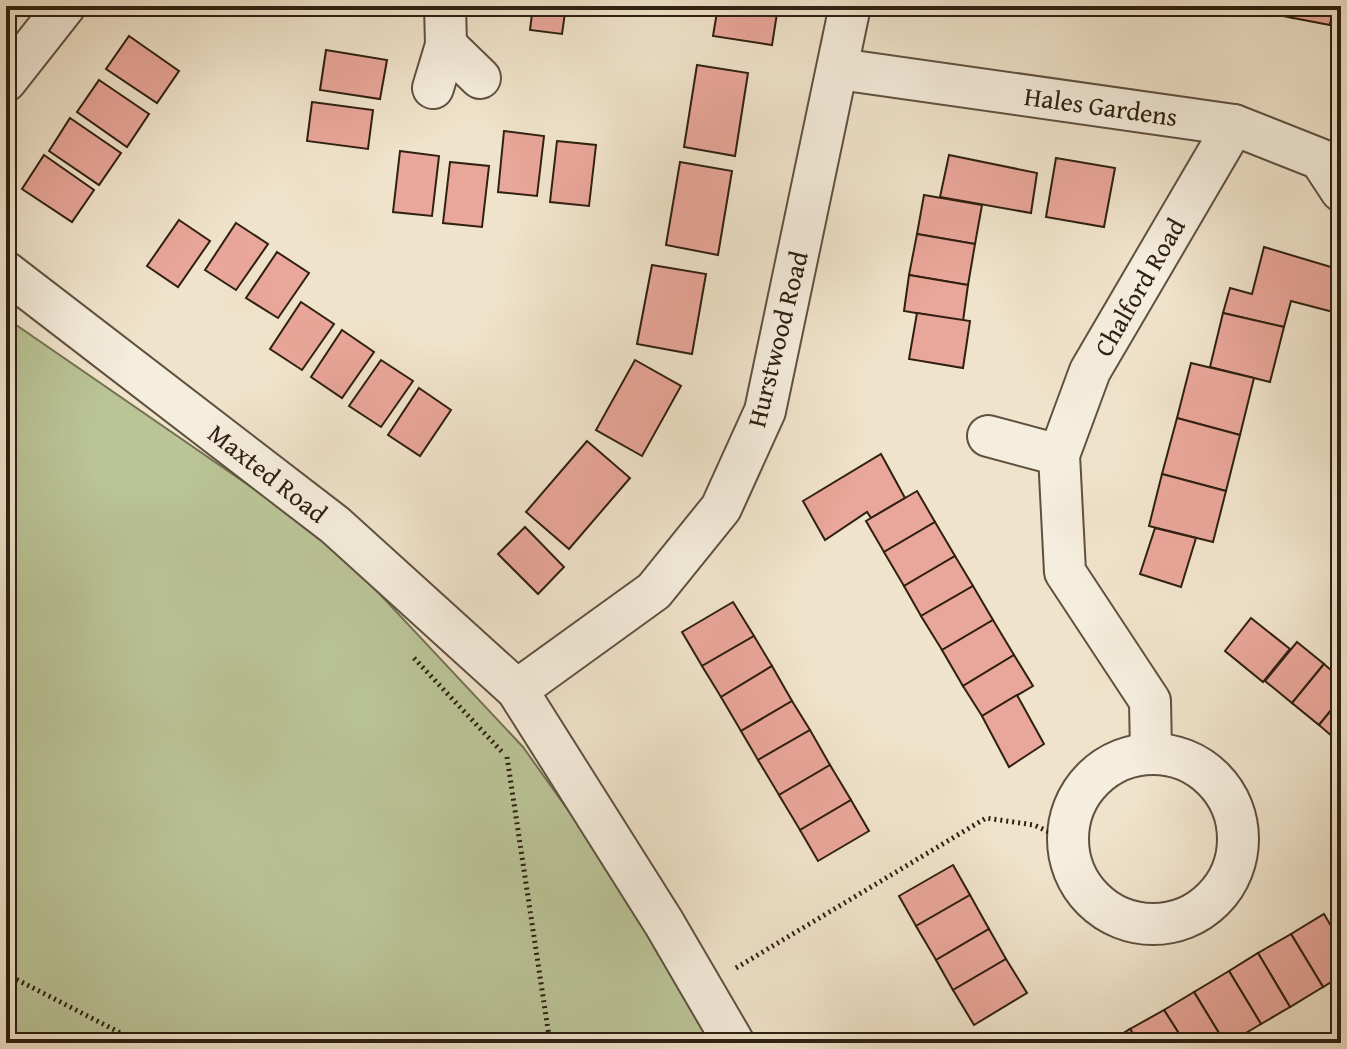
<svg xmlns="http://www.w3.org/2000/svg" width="1347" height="1049" viewBox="0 0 1347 1049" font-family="'Gentium Book Plus',serif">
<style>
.green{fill:#bac497;stroke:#747254;stroke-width:2}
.building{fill:#e9a69a;stroke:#2f2011;stroke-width:2}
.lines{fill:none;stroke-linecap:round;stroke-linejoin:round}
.minor-casing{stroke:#5f5140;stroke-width:44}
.path{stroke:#2f2011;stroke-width:5;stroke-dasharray:2 4;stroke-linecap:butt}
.minor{stroke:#f5eddd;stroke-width:40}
.labels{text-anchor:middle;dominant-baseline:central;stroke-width:6;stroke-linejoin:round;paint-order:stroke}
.street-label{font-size:26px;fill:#2f2011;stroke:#f5eddd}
</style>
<rect width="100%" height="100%" fill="#f0e3cb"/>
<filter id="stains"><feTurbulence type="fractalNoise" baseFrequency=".0025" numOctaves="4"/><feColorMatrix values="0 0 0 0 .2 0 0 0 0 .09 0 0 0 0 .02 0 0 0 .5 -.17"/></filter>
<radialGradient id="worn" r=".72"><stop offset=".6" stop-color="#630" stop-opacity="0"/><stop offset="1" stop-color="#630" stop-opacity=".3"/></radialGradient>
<path class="green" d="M6,318L331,542L523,747L655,932L717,1043H6Z"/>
<g class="building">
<path d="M192,6H232L231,14L192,9Z"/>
<path d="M533,6H566L562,34L530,30Z"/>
<path d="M718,6L778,7L772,45L713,36Z"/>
<path d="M1236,6H1261L1260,11Z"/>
<path d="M1261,6H1296L1293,18L1260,11Z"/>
<path d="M1296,6H1334L1330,25L1293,18Z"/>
<path d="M1334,6H1341V27L1330,25Z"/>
<path d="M129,36L179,71L157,103L106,69Z"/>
<path d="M326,50L387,60L380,99L320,90Z"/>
<path d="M697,65L748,73L735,156L684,147Z"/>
<path d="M99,80L149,114L127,147L77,112Z"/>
<path d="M312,102L373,110L368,149L307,141Z"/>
<path d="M70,118L121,153L99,185L49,151Z"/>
<path d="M504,131L544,136L537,196L498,192Z"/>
<path d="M557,141L596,145L589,206L550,202Z"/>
<path d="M400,151L439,156L432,216L393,212Z"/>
<path d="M44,155L94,190L72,222L22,189Z"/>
<path d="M949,155L1037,173L1031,213L940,197Z"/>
<path d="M1056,158L1115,168L1104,227L1046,217Z"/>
<path d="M450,162L489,166L482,227L443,223Z"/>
<path d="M680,162L732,171L718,255L666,245Z"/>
<path d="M924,195L982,205L975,244L917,234Z"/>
<path d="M179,220L210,241L178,287L147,266Z"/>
<path d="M236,223L268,244L236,290L205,270Z"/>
<path d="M917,234L975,244L968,285L909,275Z"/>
<path d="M1264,247L1341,270V298L1337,313L1291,301L1284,327L1223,313L1230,288L1252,294Z"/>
<path d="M277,252L309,273L278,318L246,298Z"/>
<path d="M652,265L706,274L692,354L637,344Z"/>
<path d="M909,275L968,285L963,321L904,311Z"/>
<path d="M301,302L334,324L302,370L270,349Z"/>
<path d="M917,313L970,321L963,368L909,359Z"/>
<path d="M1223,313L1284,327L1270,382L1210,367Z"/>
<path d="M342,330L374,352L342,398L311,377Z"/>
<path d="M381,360L413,381L381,427L349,406Z"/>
<path d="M635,360L681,386L642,456L596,430Z"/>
<path d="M1191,363L1254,378L1240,435L1177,418Z"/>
<path d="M419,388L451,410L420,456L388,435Z"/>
<path d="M1177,418L1240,435L1226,491L1162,474Z"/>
<path d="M587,441L630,478L569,549L526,512Z"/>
<path d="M881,454L905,498L871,518L867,512L825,540L803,501Z"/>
<path d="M1162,474L1226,491L1213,542L1149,526Z"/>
<path d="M917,491L935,522L884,552L866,521Z"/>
<path d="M935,522L955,556L904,586L884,552Z"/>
<path d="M525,527L564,567L538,594L498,554Z"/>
<path d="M1155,528L1196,538L1181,587L1140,574Z"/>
<path d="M955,556L973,586L921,616L904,586Z"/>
<path d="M973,586L993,620L942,650L921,616Z"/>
<path d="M733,602L754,636L702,666L682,632Z"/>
<path d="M1251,618L1290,649L1263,682L1225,651Z"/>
<path d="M993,620L1014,655L963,686L942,650Z"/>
<path d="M754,636L772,666L721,697L702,666Z"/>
<path d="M1297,642L1324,664L1292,703L1265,681Z"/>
<path d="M1014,655L1033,686L982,716L963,686Z"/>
<path d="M1324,664L1341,679V698L1319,725L1292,703Z"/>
<path d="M772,666L792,701L741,731L721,697Z"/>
<path d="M1017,695L1044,744L1009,767L982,716Z"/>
<path d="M1341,698V744L1319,725Z"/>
<path d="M792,701L810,730L758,760L741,731Z"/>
<path d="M810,730L830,765L779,795L758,760Z"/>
<path d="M830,765L851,800L800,830L779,795Z"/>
<path d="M851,800L869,831L818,861L800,830Z"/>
<path d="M953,865L970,895L916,926L899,896Z"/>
<path d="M970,895L989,929L936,960L916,926Z"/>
<path d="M1324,914L1341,943V976L1323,987L1291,934Z"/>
<path d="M989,929L1006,959L953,990L936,960Z"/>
<path d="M1291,934L1323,987L1290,1007L1258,953Z"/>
<path d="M1258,953L1290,1007L1261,1024L1229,971Z"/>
<path d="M1006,959L1027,993L974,1025L953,990Z"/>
<path d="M1229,971L1261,1024L1229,1043H1225L1194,992Z"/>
<path d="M1194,992L1225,1043H1185L1164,1010Z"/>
<path d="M1164,1010L1185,1043H1139L1130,1029Z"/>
<path d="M1130,1029L1139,1043H1108Z"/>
</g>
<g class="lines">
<g class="minor-casing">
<g id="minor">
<path d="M446,45L480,78"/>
<path d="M839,69L1234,125L1320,159L1341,191"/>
<path d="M6,81L65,6"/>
<path d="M433,88L446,45L445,6"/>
<path d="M6,272L335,525L517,690L664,923L734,1043"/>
<path d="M988,436L1059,455"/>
<path d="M517,690L654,591L721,508L765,411L850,6"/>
<path d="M1151,752L1150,701L1065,572L1059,455L1090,371L1234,125"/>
<circle cx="1153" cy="839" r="85"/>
</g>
</g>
<g class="path">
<path d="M414,658L503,753"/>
<path d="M507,757L550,1043"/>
<path d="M736,968L986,818L1034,825L1066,840"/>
<path d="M6,974L140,1043"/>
</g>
<use href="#minor" class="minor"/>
</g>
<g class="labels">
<g class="street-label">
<text transform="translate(1101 106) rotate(8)">Hales Gardens</text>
<text transform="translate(1139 287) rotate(-60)">Chalford Road</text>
<text transform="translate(777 339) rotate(-76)">Hurstwood Road</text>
<text transform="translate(268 473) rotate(38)">Maxted Road</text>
</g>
</g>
<rect width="1347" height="1049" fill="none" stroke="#f0e3cb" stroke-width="32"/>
<rect x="8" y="8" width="1331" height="1033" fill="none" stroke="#2f2011" stroke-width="4"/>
<rect x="16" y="16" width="1315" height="1017" fill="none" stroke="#2f2011" stroke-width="2"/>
<rect width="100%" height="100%" filter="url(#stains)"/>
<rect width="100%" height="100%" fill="url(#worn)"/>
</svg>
